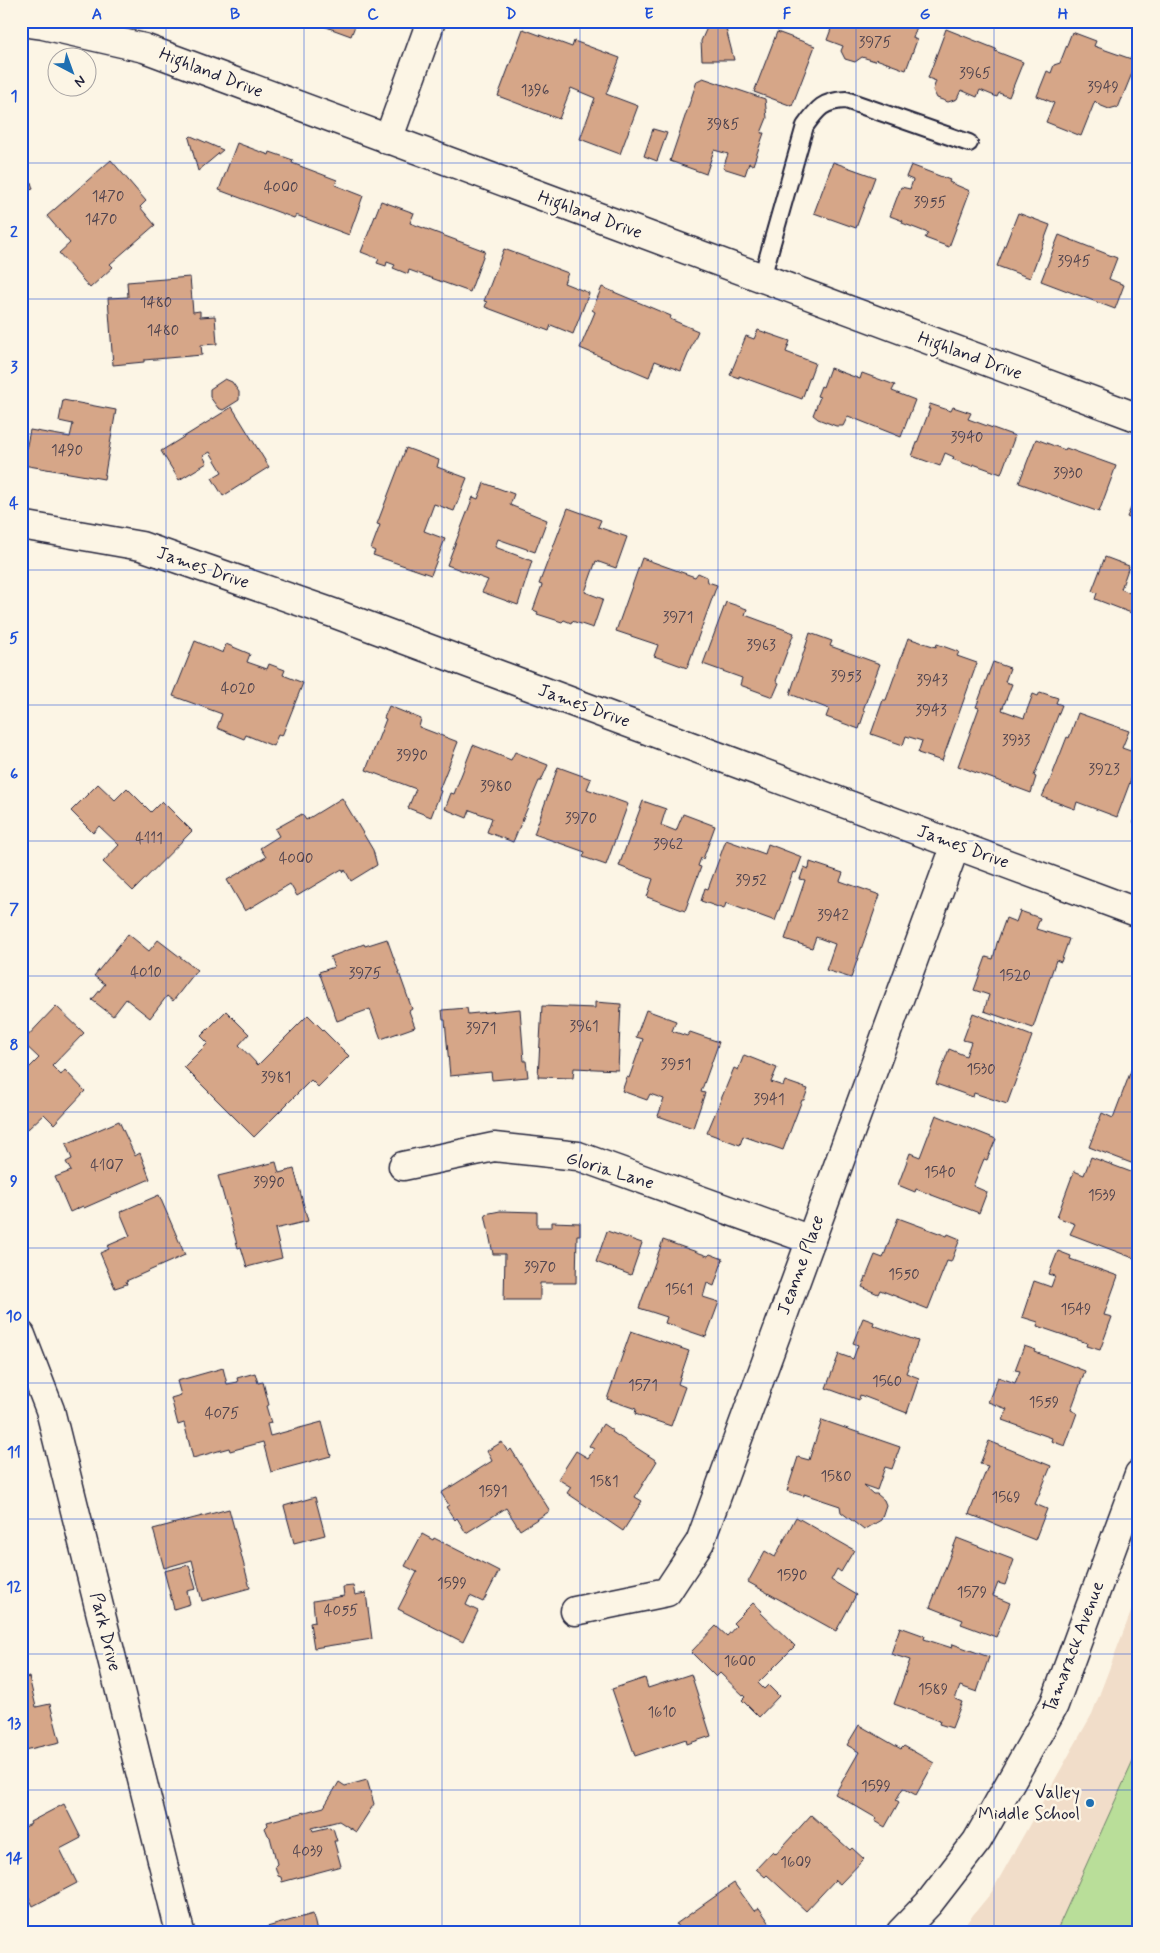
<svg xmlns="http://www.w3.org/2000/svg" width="1160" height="1953" viewBox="0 0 1160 1953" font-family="Mynerve,sans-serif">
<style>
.built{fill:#f1ddc9}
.green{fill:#b9de99;stroke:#6e806a}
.building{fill:#d6a688;stroke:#22223b}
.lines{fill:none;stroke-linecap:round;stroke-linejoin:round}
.service-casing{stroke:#22223b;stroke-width:20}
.minor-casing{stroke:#22223b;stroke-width:31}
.tertiary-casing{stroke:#22223b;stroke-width:31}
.secondary-casing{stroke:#22223b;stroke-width:31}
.service{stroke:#fcf5e5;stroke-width:16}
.minor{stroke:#fcf5e5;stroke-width:28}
.tertiary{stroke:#fcf5e5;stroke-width:28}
.secondary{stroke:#fcf5e5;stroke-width:28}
.grid{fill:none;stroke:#1d4ed8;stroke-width:1;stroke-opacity:0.55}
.poi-dot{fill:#1f6fb2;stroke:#fcf5e5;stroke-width:2}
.labels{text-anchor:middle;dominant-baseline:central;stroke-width:5;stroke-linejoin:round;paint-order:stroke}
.number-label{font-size:15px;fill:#4f434e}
.street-label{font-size:18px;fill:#22223b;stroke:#fcf5e5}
.poi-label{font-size:18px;fill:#22223b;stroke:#fcf5e5;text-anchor:end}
.neatline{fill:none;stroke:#1d4ed8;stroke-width:2}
.grid-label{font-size:16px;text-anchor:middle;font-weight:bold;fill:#1d4ed8}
</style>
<rect width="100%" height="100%" fill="#fcf5e5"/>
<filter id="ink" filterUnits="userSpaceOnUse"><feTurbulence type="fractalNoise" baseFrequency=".02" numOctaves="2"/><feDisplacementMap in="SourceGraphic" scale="10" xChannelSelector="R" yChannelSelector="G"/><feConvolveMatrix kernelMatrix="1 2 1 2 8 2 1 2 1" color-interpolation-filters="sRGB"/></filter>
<g filter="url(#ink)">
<path class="built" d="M1139,1591V1932H959L991,1893L1092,1714Z"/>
<path class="green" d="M1139,1748V1932H1056Z"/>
<g class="building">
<path d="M319,21H357L351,36L318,24Z"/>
<path d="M710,21H724L734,60H702L701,41Z"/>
<path d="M834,21H919L913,38L917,40L906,70L876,59L875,61L862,57L855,62L845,59L841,51L843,46L827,40Z"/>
<path d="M523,29L572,47L574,41L620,58L606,94L638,106L620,154L580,139L595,98L571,88L559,119L498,96Z"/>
<path d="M946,29L996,49L995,51L1023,62L1009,97L999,93L997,97L980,90L977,97L961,90L957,99L948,102L937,98L933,90L936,81L928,78Z"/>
<path d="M777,32L815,46L792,106L754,92Z"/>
<path d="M1072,32L1096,41L1094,46L1137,61L1118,108L1116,107L1109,109L1099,105L1095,101L1081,136L1046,122L1054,103L1037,96L1047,71L1051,73L1054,65L1060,63Z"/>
<path d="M703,78L765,99L767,118L761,133H764L753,165L749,163L745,175L723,168L728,154L714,150L706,174L670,161L697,81Z"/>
<path d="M653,129L667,133L657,161L644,156Z"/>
<path d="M191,136L223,150L198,171L189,138Z"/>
<path d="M237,143L269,155L270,152L293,160L292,163L337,180L335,185L363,196L349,235L296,215L294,218L219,190Z"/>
<path d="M21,149L33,189L21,193Z"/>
<path d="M111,160L146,201L140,207L155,225L110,264L113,267L90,288L59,253L70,243L47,216Z"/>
<path d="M833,162L875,177L856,228L814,213Z"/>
<path d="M911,165L950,180L949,182L970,191L949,247L925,238L928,233L902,223L903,221L890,216L901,187L910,189L913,180L906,177Z"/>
<path d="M381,201L414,213L410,223L485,251L470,292L409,270L408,274L393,268L395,265L387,262L386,266L377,263L379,259L361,252Z"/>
<path d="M1018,213L1050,225L1030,278L997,266Z"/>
<path d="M1059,235L1117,258L1109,279L1124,285L1115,309L1041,281Z"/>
<path d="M504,249L568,273L564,283L589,293L573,334L551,325L549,331L485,307L487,302L484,301Z"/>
<path d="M190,277L193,312L200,311V317L215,316L217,344L201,345L202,355L144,360V362L113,365L108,298L128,297L127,282Z"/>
<path d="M602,287L671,316L670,319L698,331L681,371L655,361L649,377L580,348L595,312L592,310Z"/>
<path d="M758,330L790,341L786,352L815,363L802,399L739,376V378L730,375L746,336L754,339Z"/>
<path d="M830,368L860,379L862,373L895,385L892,391L915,400L901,437L848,416L843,426H836L818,419L813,415L820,397L817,396L821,386L823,387Z"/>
<path d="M225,379L232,382L239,392V400L223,410L218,408L210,397V389Z"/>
<path d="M63,400L116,410L104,479L23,465L30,430L70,437L73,424L59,421Z"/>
<path d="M930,404L951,411L953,407L971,413L968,419L1015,436L1001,474L973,464L972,466L952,459L954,457L945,453L940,466L912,456L930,409H928Z"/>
<path d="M232,407L269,467L223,496L212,478L222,472L210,452L203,456L207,463L179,480L161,451Z"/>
<path d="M1036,439L1065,450L1066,448L1116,466L1099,512L1019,483Z"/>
<path d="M406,448L439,460L437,467L467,478L454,511L434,504L424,531L445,539L431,575L373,555L375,551L371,549L380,525L377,524Z"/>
<path d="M484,483L514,494L510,505L547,520L535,552L498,539L495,547L532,561L518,605L482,592L488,580L447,565L473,497L478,499Z"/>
<path d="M1139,490V522L1127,517Z"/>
<path d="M568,508L601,520L598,527L627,537L616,568L596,561L585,592L603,599L593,628L572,621L571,623L564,620L562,622L537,614L538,612L533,610L542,585L539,584Z"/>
<path d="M1105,557L1129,566L1121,589L1132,594L1139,576V616L1095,599L1097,593L1092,591Z"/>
<path d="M642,558L695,577L698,573L707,577L708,582L717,585L687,668L654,656L658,645L616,631Z"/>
<path d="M726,602L747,609L745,615L794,633L776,681L779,683L773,697L740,685L742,678L703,664Z"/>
<path d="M810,633L832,641L830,646L880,664L863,710L865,711L859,729L826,717L829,709L790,694Z"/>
<path d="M908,638L936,647L937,644L959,652L957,656L977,663L942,761L918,753L922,741L906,736L903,745L871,734L883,700H886Z"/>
<path d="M195,641L223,653L226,644L250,654L247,662L267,669L269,664L285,670L283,675L303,683L282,736L278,735L273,746L246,735L244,739L217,728L222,714L173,696Z"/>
<path d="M993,662L1010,668L1005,682L1012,684L1002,710L1024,718L1033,694L1038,696L1040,692L1058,698L1056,703L1062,705L1034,776L1036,777L1031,793L958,766L979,708L976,707Z"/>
<path d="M389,706L421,719L419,727L458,742L439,790L441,791L431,817L408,808L416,789L366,770L386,719L384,718Z"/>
<path d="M1078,713L1129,731L1122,748L1139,754V762L1137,767L1136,766L1117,817L1077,802L1075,809L1042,797L1047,786H1048L1067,737L1069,738Z"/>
<path d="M473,745L511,760L515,752L548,765L541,781H539L513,842L487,832L492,818L470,810L467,818L445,809L451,793L454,794Z"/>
<path d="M558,767L591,779L587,789L628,804L606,865L583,857L585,852L534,834Z"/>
<path d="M98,784L115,800L127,788L151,812L162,801L192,831L133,891L103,862L119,845L99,826L93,833L71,811Z"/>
<path d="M342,798L373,850L377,865L351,881L345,870L344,872L342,869L297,896L290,884L245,911L227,880L266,857L260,848L279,836L275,829L302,814L306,820Z"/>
<path d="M643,801L666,809L661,825L676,831L683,814L715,826L703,859L701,858L698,866L701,867L685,911L647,897L653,879L619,866Z"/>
<path d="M1139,807V824L1133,822Z"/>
<path d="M726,840L765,854L768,844L802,857L796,873L793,872L775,921L726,903L724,909L701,901L705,888L708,889Z"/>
<path d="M810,862L843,873L840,881L880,895L851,978L826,970L835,944L816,937L812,948L785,939L805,880L800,879L804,867L809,869Z"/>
<path d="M1020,911L1040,918L1036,929L1069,939L1061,962L1056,960L1033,1028L984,1011L989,995L974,990L986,957L993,959L997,943L1006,918L1016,922Z"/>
<path d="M128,934L149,951L158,940L197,970L173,1001L167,996L150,1018L126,999L113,1016L92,1000L105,984L94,976Z"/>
<path d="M387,939L412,1009L409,1011L415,1027L381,1039L370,1009L337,1021L319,972L334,967L330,957L364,944L365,946Z"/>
<path d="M595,1002L621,1004L618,1070L574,1068L573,1078L538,1077L542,1006L595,1008Z"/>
<path d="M56,1006L84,1033L52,1066L61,1075L65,1070L85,1091L54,1124L44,1114L28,1129L21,1123V1076L39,1058L22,1042Z"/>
<path d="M467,1008L468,1014L520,1009L524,1061H526L528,1077L492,1080L491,1072L450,1076L445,1020H443L442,1010Z"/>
<path d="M646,1010L676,1021L672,1031L687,1036L690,1032L719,1042L701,1092L705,1093L693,1128L658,1116L664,1099L650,1094L647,1100L622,1091L627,1077L629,1078L643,1039L636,1037Z"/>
<path d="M226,1011L249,1034L239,1045L258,1065L308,1015L349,1056L318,1087L311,1080L254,1137L184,1067L208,1043L201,1036Z"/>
<path d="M973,1013L1032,1036L1007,1104L974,1093L973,1097L936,1084L949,1049L966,1056L971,1042L963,1040Z"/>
<path d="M744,1055L777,1068L771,1082L783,1086L785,1081L808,1089L804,1100H802L783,1150L743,1136L740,1145L707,1133L734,1068L738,1070Z"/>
<path d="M1132,1068L1139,1070V1166L1089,1147L1102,1113L1113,1118Z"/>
<path d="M936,1115L996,1139L987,1160L984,1159L973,1186L987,1192L979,1213L916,1189L915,1192L898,1185L910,1153L920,1157Z"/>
<path d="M119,1121L135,1156L140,1153L150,1179L84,1208L83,1206L70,1212L55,1177L71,1171L66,1162L72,1159L66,1144Z"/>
<path d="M1091,1157L1139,1175V1252L1136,1259L1070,1234L1075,1224L1057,1217L1074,1171L1084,1175Z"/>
<path d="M276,1162L279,1173L294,1169L308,1221L275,1229L282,1258L247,1267L241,1247L238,1248L218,1176Z"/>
<path d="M159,1195L185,1255L126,1281L127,1284L115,1288L100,1253L109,1249L107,1246L130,1236L120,1212Z"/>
<path d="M500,1211L537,1212V1227H552V1222L580,1223V1235H577L576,1283H540V1300H504L505,1254H493L485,1214Z"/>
<path d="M898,1218L947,1236L948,1234L960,1239L951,1262L947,1261L928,1309L880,1290L878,1294L862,1287L875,1255L883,1258Z"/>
<path d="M607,1231L642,1243L631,1275L596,1262Z"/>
<path d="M663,1240L708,1256L710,1254L723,1259L714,1286L707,1283L703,1297L719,1302L706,1337L665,1323L667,1317L639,1308Z"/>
<path d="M1058,1251L1071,1256L1070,1259L1118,1276L1104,1315L1112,1317L1100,1350L1086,1346L1087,1343L1037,1326L1038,1322L1022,1317L1034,1281L1051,1287L1055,1276L1049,1274Z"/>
<path d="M863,1318L874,1322L873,1325L918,1341L906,1373L919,1378L907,1413L860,1395L859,1400L826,1388L839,1354L853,1359L858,1345L853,1343Z"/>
<path d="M631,1331L689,1351L678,1384L685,1387L671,1426L635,1414L636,1409L607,1399Z"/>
<path d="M1024,1346L1036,1350L1035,1352L1085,1371L1071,1410L1077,1413L1065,1446L1051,1441L1052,1438L1002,1420L1007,1409L988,1402L998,1377L1015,1383L1020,1371L1015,1370Z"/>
<path d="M223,1368L227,1384L238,1382L237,1378L255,1373L258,1383L263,1382L269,1405L266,1406L271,1423L267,1424L270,1436L322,1422L331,1456L271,1472L263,1442L230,1451L229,1448L193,1458L184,1423L178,1425L171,1398L181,1395L177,1381Z"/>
<path d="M822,1420L900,1447L892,1469L885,1467L877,1490L863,1485L873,1494H877L884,1500L886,1505L881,1520L864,1530L841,1512L840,1506L804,1494V1496L787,1491L798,1457L809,1460Z"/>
<path d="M603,1424L613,1431L612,1432L657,1461L635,1497L642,1501L623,1531L567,1493L571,1487L558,1479L576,1451L588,1458L594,1449L589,1446Z"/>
<path d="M989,1441L1051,1466L1035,1504L1047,1509L1035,1540L969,1514L988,1466L980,1464Z"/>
<path d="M502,1442L508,1452L511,1449L550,1511L520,1530L506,1508L466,1533L457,1518L455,1520L446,1507L449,1505L441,1493L492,1461L487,1451Z"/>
<path d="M315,1497L325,1535L294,1543L284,1506Z"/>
<path d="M229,1509L250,1588L202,1601L192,1560L164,1568L153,1529Z"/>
<path d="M796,1517L854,1550L841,1572L837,1569L831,1580L856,1595L836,1631L748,1582L765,1551L775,1557Z"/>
<path d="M422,1534L433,1540L434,1538L499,1571L483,1602L470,1596L466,1605L478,1611L463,1642L398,1609L417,1572L405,1566Z"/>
<path d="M957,1538L1014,1560L1005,1585L998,1583L993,1596L1010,1603L996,1637L961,1624L963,1620L930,1607Z"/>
<path d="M189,1565L196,1589L187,1591L190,1604L174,1609L164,1571Z"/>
<path d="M353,1586L355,1595L366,1593L372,1639L314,1648L310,1623L315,1622L313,1601L344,1596L343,1587Z"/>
<path d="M753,1603L762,1611L760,1612L795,1646L758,1683L764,1689L768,1685L779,1696L759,1717L742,1700L745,1697L720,1673L716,1677L691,1652L716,1626L727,1636L736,1626L733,1623Z"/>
<path d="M900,1627L925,1636L924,1639L952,1648L953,1644L989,1657L977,1692L960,1686L955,1699L962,1702L952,1728L939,1724L940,1721L894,1704L910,1660L891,1654Z"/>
<path d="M691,1674L711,1736L687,1744L686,1739L635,1756L612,1689L645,1678L648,1688Z"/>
<path d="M29,1677L36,1707L50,1704L60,1742L21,1751V1679Z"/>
<path d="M859,1725L901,1749L904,1746L934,1763L916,1795L903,1788L896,1800L899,1802L885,1827L875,1821L876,1818L835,1794L859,1752L847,1745Z"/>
<path d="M367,1780L374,1804L356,1832L339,1821L312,1828L313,1831L330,1827V1829L333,1828L337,1841H334L341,1866L282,1882L281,1877L278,1876L275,1866L277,1864L270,1837L268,1835L265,1828L268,1825L267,1822L324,1807L339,1782L345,1786Z"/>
<path d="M64,1804L81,1838L60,1849L77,1883L33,1906L24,1887L21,1888V1829L31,1824L30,1822Z"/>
<path d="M811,1815L850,1850L852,1848L864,1859L840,1884L835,1880L806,1911L767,1875L765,1877L756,1869L773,1851L776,1854Z"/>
<path d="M734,1883L754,1911L759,1908L776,1932H681L676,1924Z"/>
<path d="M313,1914L317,1932H253V1931Z"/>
<path d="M372,1928L373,1930L381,1928L382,1932H359Z"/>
</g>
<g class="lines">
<g class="service-casing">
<path id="service" d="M762,278L805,126C818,108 823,101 846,100L969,143"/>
</g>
<g class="minor-casing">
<g id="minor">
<path d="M388,140L431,21"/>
<path d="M21,525L141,546L333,613L1139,913"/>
<path d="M403,1166L494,1147L578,1156L811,1240"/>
<path d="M575,1611L667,1592L700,1542L956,844"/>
</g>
</g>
<g class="tertiary-casing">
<g id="tertiary">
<path d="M21,22L43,25L144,48L1139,418"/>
<path d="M21,1335L50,1410L180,1932"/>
</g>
</g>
<g class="secondary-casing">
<path id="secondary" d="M901,1932L929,1903L977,1841L1054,1705L1139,1474"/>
</g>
<use href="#service" class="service"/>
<use href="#minor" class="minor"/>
<use href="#tertiary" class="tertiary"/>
<use href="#secondary" class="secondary"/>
</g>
</g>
<path class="grid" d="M166,21V1932M304,21V1932M442,21V1932M580,21V1932M718,21V1932M856,21V1932M994,21V1932M21,163H1139M21,299H1139M21,434H1139M21,570H1139M21,705H1139M21,841H1139M21,976H1139M21,1112H1139M21,1248H1139M21,1383H1139M21,1519H1139M21,1654H1139M21,1790H1139"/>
<circle class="poi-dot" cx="1090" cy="1803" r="5"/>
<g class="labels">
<g class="number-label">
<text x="875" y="43">3975</text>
<text x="975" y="74">3965</text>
<text x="1103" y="88">3949</text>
<text x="535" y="91">1396</text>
<text x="723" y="125">3985</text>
<text x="281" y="188">4000</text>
<text x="108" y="197">1470</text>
<text x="930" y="203">3955</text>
<text x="101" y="220">1470</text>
<text x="1074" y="262">3945</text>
<text x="156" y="303">1480</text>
<text x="163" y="331">1480</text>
<text x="967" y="438">3940</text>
<text x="67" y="451">1490</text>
<text x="1068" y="474">3930</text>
<text x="678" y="618">3971</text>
<text x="761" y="646">3963</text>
<text x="846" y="677">3953</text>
<text x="932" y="681">3943</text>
<text x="238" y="689">4020</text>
<text x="931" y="711">3943</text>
<text x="1016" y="741">3933</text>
<text x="412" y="756">3990</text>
<text x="1104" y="770">3923</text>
<text x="496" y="787">3980</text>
<text x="581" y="819">3970</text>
<text x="149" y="839">4111</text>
<text x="668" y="845">3962</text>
<text x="296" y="859">4000</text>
<text x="751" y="881">3952</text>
<text x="833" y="916">3942</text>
<text x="146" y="973">4010</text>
<text x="365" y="974">3975</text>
<text x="1015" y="976">1520</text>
<text x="584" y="1027">3961</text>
<text x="481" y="1029">3971</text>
<text x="676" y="1065">3951</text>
<text x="981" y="1070">1530</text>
<text x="276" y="1078">3981</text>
<text x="769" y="1100">3941</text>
<text x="107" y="1166">4107</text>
<text x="940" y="1173">1540</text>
<text x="269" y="1183">3990</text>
<text x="1102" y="1196">1539</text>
<text x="540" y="1268">3970</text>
<text x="904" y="1275">1550</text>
<text x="679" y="1290">1561</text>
<text x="1076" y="1310">1549</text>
<text x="887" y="1382">1560</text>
<text x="643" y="1386">1571</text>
<text x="1044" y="1403">1559</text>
<text x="222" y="1414">4075</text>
<text x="836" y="1477">1580</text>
<text x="604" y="1482">1581</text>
<text x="493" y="1492">1591</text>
<text x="1006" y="1498">1569</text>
<text x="792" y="1576">1590</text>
<text x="452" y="1584">1599</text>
<text x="972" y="1593">1579</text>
<text x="341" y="1611">4055</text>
<text x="740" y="1662">1600</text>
<text x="933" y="1690">1589</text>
<text x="662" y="1713">1610</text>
<text x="876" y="1787">1599</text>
<text x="308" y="1852">4039</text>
<text x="796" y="1863">1609</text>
</g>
<g class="street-label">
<text transform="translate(211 73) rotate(21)">Highland Drive</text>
<text transform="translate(590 215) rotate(20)">Highland Drive</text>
<text transform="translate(970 356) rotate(20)">Highland Drive</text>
<text transform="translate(203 568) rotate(19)">James Drive</text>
<text transform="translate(584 706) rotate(20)">James Drive</text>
<text transform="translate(963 847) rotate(20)">James Drive</text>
<text transform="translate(610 1171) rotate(17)">Gloria Lane</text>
<text transform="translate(801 1265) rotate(-70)">Jeanne Place</text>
<text transform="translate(105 1632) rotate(76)">Park Drive</text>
<text transform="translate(1074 1647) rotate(-69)">Tamarack Avenue</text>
</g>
<g class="poi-label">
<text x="1080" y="1793">Valley<tspan x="1080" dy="21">Middle School</tspan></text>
</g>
</g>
<rect width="1160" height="1953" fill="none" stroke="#fcf5e5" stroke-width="55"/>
<g transform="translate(72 72) rotate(139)"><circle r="24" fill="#fcf5e5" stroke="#a5a1a1"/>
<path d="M0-4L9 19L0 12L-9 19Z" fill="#1f6fb2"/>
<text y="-8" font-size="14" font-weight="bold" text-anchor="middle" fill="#22223b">N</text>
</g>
<rect x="28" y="28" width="1104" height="1898" class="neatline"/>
<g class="grid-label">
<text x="97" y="19">A</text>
<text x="235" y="19">B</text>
<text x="373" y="19">C</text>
<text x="511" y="19">D</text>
<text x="649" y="19">E</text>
<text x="787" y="19">F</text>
<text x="925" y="19">G</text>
<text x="1063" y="19">H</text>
<text x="14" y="101">1</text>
<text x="14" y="237">2</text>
<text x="14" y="372">3</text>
<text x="14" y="508">4</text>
<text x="14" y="643">5</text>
<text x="14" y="779">6</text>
<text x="14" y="914">7</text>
<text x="14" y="1050">8</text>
<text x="14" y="1186">9</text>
<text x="14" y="1321">10</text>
<text x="14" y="1457">11</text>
<text x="14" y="1592">12</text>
<text x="14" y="1728">13</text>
<text x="14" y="1863">14</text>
</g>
</svg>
